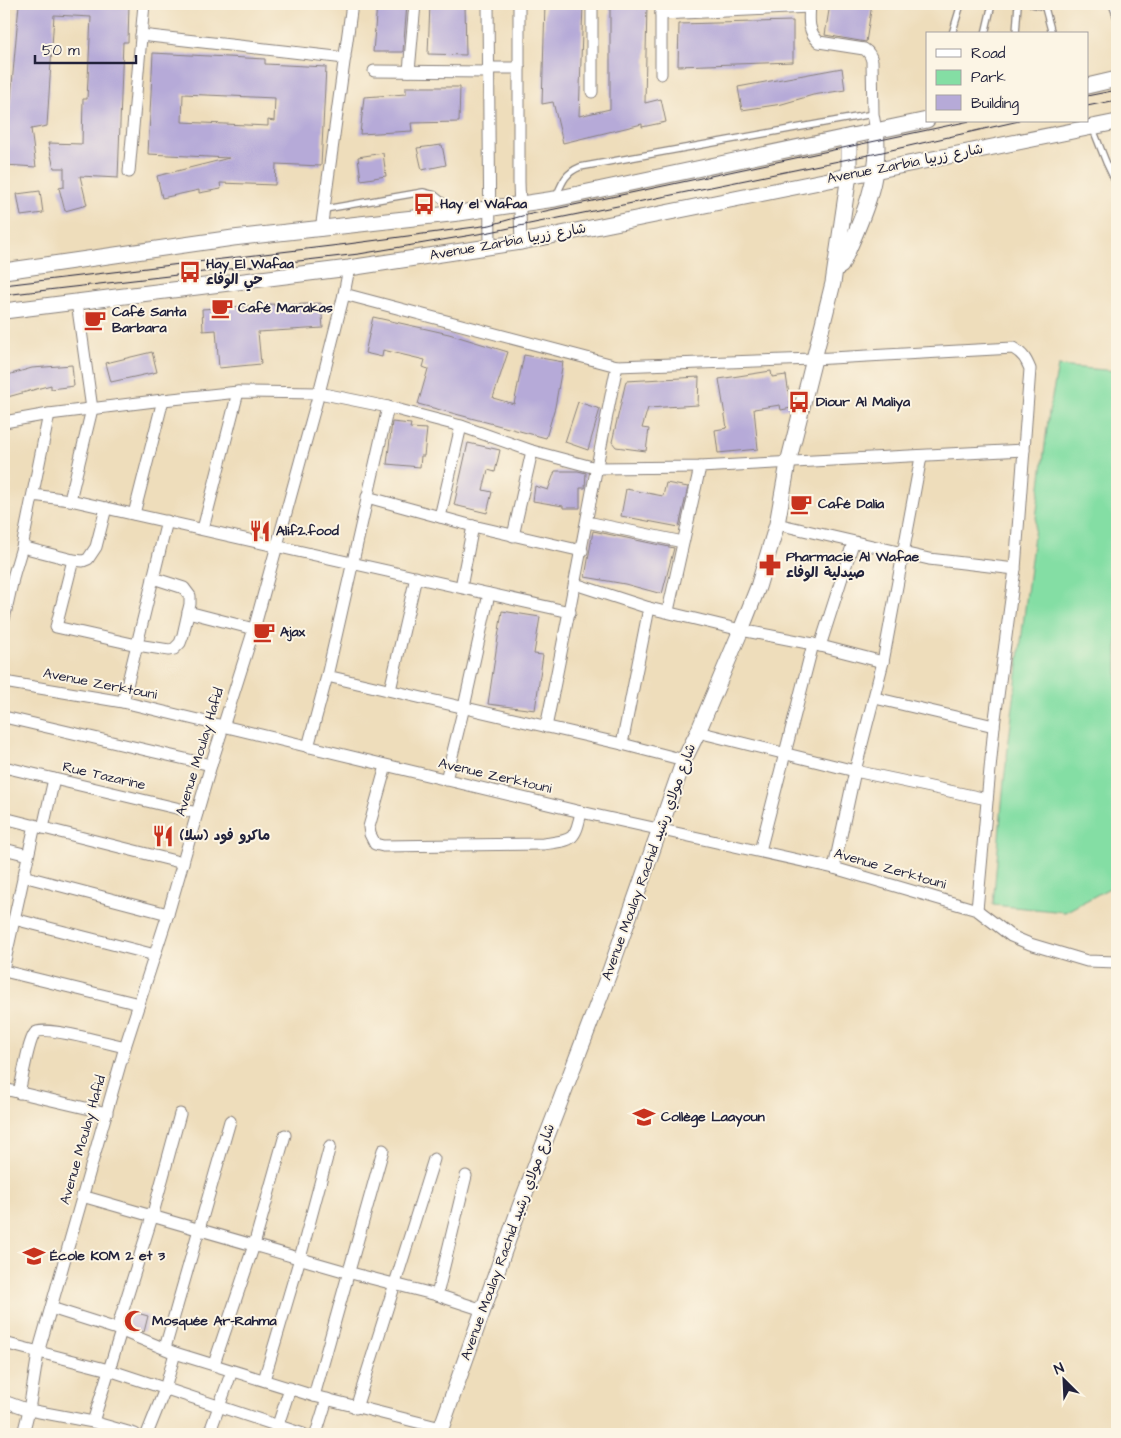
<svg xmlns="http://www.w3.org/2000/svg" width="1121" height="1438" viewBox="0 0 1121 1438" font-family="'Architects Daughter','Playpen Sans Arabic',sans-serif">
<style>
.green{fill:#84dea4;stroke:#538070}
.building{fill:#b6aad8;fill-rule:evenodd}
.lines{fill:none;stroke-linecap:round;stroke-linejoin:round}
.lane-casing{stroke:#88807b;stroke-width:8}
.street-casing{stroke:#88807b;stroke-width:13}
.secondary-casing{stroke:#88807b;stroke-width:17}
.lane{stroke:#fff;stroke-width:5.5}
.street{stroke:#fff;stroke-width:11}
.secondary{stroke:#fff;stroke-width:15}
.tram{stroke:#22223b;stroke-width:1}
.labels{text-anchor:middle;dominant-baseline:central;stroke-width:4;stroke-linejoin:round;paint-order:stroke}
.street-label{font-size:14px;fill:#22223b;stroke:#fcf5e5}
.poi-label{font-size:14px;font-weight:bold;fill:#22223b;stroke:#fcf5e5;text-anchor:start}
</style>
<rect width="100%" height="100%" fill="#fcf5e5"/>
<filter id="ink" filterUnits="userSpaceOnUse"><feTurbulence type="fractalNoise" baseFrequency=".02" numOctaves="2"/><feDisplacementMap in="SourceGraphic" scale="10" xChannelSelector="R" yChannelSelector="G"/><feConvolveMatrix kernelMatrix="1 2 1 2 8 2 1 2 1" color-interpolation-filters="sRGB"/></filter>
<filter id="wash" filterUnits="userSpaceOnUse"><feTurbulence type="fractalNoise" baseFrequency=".0096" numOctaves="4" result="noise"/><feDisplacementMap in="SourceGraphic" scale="20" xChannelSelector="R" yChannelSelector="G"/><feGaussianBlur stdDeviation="1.12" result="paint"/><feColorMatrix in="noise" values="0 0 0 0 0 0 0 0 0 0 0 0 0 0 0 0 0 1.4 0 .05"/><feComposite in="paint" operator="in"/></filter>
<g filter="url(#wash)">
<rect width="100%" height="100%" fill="#edb"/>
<path class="green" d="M1058,366L1117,371V884L1065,912L993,905L1004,781L1049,412Z"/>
<g id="blocks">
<g class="building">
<path d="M19,4H129L128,42H123L118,178L80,176L87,205L65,211L59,188L64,187V168H54L48,143L82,144L83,99H87L91,17L54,15L47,126L31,129L36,167L5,165Z"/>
<path d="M377,4H407L403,52H373Z"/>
<path d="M430,4H465L466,55L428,54Z"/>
<path d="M545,4H583L579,116L610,109V4H647L645,103L661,99L666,122L642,127V124L563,143L553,102L542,104Z"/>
<path d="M830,4H872L866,42L825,35Z"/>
<path d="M793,21V62L678,66L679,24Z"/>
<path d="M153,53L265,59V64L326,67L321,166L276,164L275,185L220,183L221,189L199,193V190L162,198L157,176L229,158L148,154ZM183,94L275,98L274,121L268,120V126L182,122Z"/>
<path d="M842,68L845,90L813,95L782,104L742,110L738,87Z"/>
<path d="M406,87H460L459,122L411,123L412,131L360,134L364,97L406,94Z"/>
<path d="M442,145L446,165L422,170L417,148Z"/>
<path d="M383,153L386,176L361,180L358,157Z"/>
<path d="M40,191L43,213L21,216L17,194Z"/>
<path d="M321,303L323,328L258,332L261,364L219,368L216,330L203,331L202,309L274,304V306Z"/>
<path d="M373,317L449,334L508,352L493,398L514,404L524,355L563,362L555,407L546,438L418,404L428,369L423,367L425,360L383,350L382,357L365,353Z"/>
<path d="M152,352L157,372L111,382L106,363Z"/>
<path d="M72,365L74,386L51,389V385L4,398V376L32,368Z"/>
<path d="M771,371L772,377L786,375L791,408L781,410L780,405L754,409L758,449L718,453L715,430L727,428L719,379Z"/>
<path d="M699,377L698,405L648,408L642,428L649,429L646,451L616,447L612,442L626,381Z"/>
<path d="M578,402L600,409L588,450L565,442Z"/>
<path d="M392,422L411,424L410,428L427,429L424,456H421L420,467L387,464Z"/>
<path d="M468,443L500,450L495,472L488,470L483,490L492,492L487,513L454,505Z"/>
<path d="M555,471H578L586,473L585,488H580V508H563V506L533,501L535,486L548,490Z"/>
<path d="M666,483L688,487L679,527L621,516L626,489L663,496Z"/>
<path d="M593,531L674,548L662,594L625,584L585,577Z"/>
<path d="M502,611L540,617L534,654L543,655L535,710L488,704Z"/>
<path d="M130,1311L148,1316L144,1332L126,1325Z"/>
</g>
</g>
</g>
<g filter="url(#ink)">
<use href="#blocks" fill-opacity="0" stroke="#88807b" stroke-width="1"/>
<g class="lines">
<g class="lane-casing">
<g id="lane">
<path d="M1032,4L1045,7"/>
<path d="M1044,4L1052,34"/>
<path d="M1112,4L1117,18"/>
<path d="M952,34L961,4"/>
<path d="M985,34L992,4"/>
<path d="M1016,34L1018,4"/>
<path d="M1093,129L1106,162L1117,185"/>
<path d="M556,197C562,183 565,173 580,167L873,114"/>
<path d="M325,209L423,192L435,195L455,211"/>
</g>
</g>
<g class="street-casing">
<g id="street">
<path d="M488,4L490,247"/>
<path d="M519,4V182L521,242"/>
<path d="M661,4V74"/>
<path d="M810,4C809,19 807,31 819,42L864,49C869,52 871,56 872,61L873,114L876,131"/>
<path d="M661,14L810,7"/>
<path d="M141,35L345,58"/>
<path d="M488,68H519"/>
<path d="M374,71L488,72"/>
<path d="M409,71L415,4"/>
<path d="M592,92V4"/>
<path d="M129,172L144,4"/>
<path d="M321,230L352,4"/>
<path d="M344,294L617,366L813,359L1013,348C1023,354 1026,359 1030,369L1015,569L994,726L977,910"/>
<path d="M4,422L49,414L163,400L238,392L319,393L388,407L461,426L532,451L596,468L700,467L1024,450"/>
<path d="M33,495L70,500L570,612"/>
<path d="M367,497L473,526L582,551"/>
<path d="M70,500L92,409L77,302"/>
<path d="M134,514L163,400"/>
<path d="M440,517L461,426"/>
<path d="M587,522L683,542"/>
<path d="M777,524L929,559L1015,569"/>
<path d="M203,529L238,392"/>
<path d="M513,536L532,451"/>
<path d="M22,547L73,560L83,561L88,559L96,547L106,508"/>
<path d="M73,560L56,627L137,645L169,650L174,649L180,643L183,635L190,604V596L184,588L153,578"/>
<path d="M575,584L649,608L741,630L813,644L883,662"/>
<path d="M461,587L473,526"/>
<path d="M668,611L700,467"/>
<path d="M188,612L254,629"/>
<path d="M4,619L14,574L22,547L49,414"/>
<path d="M820,646L853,543"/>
<path d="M327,676L622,744L684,760"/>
<path d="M4,682L123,702L581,812L834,868L977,910L1011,936L1030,944L1087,961L1117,962"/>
<path d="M390,690L416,577"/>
<path d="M875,698L994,726"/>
<path d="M123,702L167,521"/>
<path d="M4,717L211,765"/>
<path d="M546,727C571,607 592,486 617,366"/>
<path d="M698,732L855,771L987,799"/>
<path d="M622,744L649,608"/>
<path d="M308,747L327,676L388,407"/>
<path d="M386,766L369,827L370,834L375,844L383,846L543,844C572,840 575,842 581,812"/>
<path d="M4,767L197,813"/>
<path d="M446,780L464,707L489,594"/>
<path d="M4,818L183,863"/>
<path d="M43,828L54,779"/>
<path d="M4,849L28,855"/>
<path d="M760,851L813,644"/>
<path d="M834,868L855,771L883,662L921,457"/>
<path d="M23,876L168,914"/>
<path d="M14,919L155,955"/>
<path d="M4,965L35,825"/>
<path d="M4,971L139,1004"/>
<path d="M4,1089L107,1113"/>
<path d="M19,1093C22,1081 28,1041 35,1033C43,1025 111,1044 125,1047"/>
<path d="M82,1196L347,1272L437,1295L483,1310"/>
<path d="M437,1295L466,1176"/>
<path d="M51,1308L117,1329L175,1353L314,1396L441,1428"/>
<path d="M117,1329L152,1217L180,1114"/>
<path d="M4,1343L109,1370L303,1434"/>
<path d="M165,1348L230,1121"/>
<path d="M214,1364L254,1245L285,1135"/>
<path d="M264,1380L300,1258L330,1146"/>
<path d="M314,1396L383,1150"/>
<path d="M4,1401L29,1410L93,1422L135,1434"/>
<path d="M356,1408L434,1159"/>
<path d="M93,1422L121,1331"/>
<path d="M23,1434L29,1410L38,1353L125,1047L168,914L211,765L254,629L319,393L344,294L349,268"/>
<path d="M147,1434L165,1389L175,1353"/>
<path d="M209,1434L232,1371"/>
<path d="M275,1434L290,1388"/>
<path d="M316,1434L327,1399"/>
</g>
</g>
<g class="secondary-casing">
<g id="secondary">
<path d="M1087,86L1117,79"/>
<path d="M841,266C860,224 882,179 876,131"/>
<path d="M4,271L233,238L459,213L555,199L927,120"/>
<path d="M4,311L349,268L521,242L1117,122"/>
<path d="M439,1434L519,1209L610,971L684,760L698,732L741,630L758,587L777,524L788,463L833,283L849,175V137"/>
</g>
</g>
<use href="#lane" class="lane"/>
<use href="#street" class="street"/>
<use href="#secondary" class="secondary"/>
<g class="tram">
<path d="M1087,96L1117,90"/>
<path d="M1087,106L1117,100"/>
<path d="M4,285L348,244L490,225L522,216L970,121"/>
<path d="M4,295L359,254L490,232L878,153L1019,121"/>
</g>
</g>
</g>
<defs>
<g id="bus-bare" transform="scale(1.725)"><path d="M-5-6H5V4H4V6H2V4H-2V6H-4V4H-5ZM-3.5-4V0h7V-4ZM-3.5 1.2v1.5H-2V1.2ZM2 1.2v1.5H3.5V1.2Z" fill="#c8321e" stroke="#fcf5e5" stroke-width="2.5" paint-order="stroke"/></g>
<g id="cafe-bare" transform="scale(1.725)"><path d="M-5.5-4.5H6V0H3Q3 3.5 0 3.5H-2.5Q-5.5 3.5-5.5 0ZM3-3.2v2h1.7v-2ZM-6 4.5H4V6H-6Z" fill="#c8321e" stroke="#fcf5e5" stroke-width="2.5" paint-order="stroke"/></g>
<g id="restaurant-bare" transform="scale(1.725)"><path d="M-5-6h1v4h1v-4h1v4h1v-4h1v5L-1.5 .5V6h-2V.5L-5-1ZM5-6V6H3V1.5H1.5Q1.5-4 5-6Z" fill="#c8321e" stroke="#fcf5e5" stroke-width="2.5" paint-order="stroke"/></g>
<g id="pharmacy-bare" transform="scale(1.725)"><path d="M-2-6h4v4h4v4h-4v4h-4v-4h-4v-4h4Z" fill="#c8321e" stroke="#fcf5e5" stroke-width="2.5" paint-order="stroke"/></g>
<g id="school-bare" transform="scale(1.725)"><path d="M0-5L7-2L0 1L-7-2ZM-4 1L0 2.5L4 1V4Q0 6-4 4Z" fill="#c8321e" stroke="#fcf5e5" stroke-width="2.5" paint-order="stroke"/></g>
<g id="mosque-bare" transform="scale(1.725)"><path d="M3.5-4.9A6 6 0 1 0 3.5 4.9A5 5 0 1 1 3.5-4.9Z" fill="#c8321e" stroke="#fcf5e5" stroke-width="2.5" paint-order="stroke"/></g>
</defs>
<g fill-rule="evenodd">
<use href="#bus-bare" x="424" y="204"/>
<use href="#bus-bare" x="190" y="272"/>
<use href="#cafe-bare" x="222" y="308"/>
<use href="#cafe-bare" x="95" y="320"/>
<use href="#bus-bare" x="799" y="402"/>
<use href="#cafe-bare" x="801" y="504"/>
<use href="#restaurant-bare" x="260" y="531"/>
<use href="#pharmacy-bare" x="770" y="565"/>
<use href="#cafe-bare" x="264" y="632"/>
<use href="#restaurant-bare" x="163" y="836"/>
<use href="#school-bare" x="644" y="1117"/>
<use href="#school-bare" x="34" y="1256"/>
<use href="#mosque-bare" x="135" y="1321"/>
</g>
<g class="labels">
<g class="street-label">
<text transform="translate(905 164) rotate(-11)">Avenue Zarbia شارع زربيا</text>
<text transform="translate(508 242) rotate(-10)">Avenue Zarbia شارع زربيا</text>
<text transform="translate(100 684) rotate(11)">Avenue Zerktouni</text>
<text transform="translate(200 752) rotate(-73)">Avenue Moulay Hafid</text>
<text transform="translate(104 776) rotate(13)">Rue Tazarine</text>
<text transform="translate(495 776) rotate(13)">Avenue Zerktouni</text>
<text transform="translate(649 862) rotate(-70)">Avenue Moulay Rachid شارع مولاي رشيد</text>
<text transform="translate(890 869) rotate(16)">Avenue Zerktouni</text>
<text transform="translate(83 1140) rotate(-74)">Avenue Moulay Hafid</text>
<text transform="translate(508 1242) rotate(-70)">Avenue Moulay Rachid شارع مولاي رشيد</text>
</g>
<g class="poi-label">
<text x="440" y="204">Hay el Wafaa</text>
<text x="206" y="264">Hay El Wafaa<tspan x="206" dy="16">حي الوفاء</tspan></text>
<text x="238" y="308">Café Marakas</text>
<text x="112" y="312">Café Santa<tspan x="112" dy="16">Barbara</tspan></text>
<text x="816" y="402">Diour Al Maliya</text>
<text x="818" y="504">Café Dalia</text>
<text x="276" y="531">Alif2.food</text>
<text x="786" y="557">Pharmacie Al Wafae<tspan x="786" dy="16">صيدلية الوفاء</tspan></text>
<text x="280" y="632">Ajax</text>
<text x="180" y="836">ماكرو فود (سلا)</text>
<text x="661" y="1117">Collège Laayoun</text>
<text x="50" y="1256">École KOM 2 et 3</text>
<text x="152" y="1321">Mosquée Ar-Rahma</text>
</g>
</g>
<rect width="1121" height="1438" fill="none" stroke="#fcf5e5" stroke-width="20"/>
<rect x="926" y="32" width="162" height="90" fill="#fcf5e5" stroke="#a5a1a1"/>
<rect x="936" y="49" width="25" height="8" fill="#ffffff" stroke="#a5a1a1"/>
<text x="971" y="58" font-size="15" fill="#22223b">Road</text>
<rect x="936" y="70" width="25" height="15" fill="#84dea4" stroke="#a5a1a1"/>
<text x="971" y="82" font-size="15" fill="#22223b">Park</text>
<rect x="936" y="95" width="25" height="15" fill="#b6aad8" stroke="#a5a1a1"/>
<text x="971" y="108" font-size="15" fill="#22223b">Building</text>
<g transform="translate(1064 1380) rotate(336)" stroke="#fcf5e5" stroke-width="4" paint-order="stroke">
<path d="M0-4L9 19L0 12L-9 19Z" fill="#22223b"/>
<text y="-8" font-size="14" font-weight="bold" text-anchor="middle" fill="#22223b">N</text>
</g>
<path d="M35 55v8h101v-8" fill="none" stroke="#22223b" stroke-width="2.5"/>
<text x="42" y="55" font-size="15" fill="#22223b" stroke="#fcf5e5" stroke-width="4" paint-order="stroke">50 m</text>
</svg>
